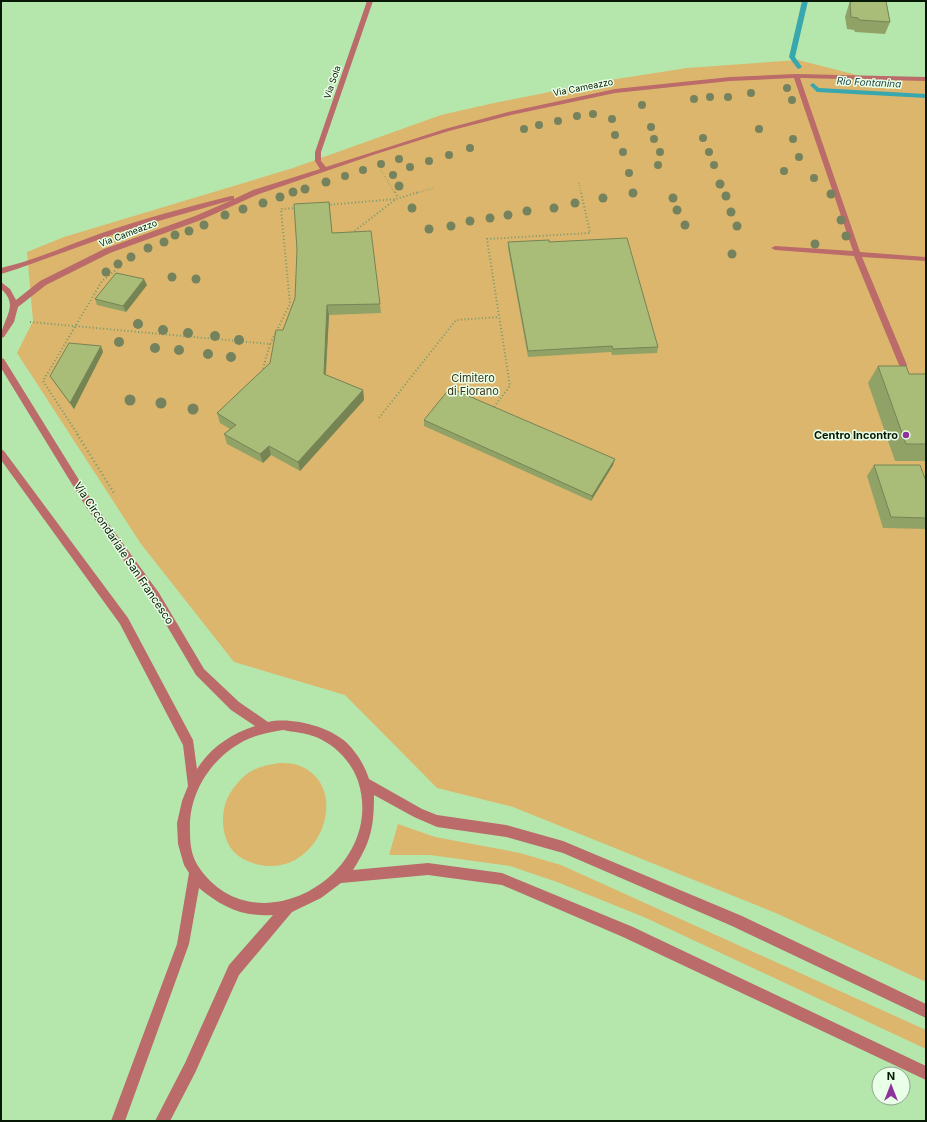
<svg xmlns="http://www.w3.org/2000/svg" width="927" height="1122" viewBox="0 0 927 1122" font-family="Inter,sans-serif">
<style>
.green{fill:#ddb66d}
.lines{fill:none;stroke-linecap:round;stroke-linejoin:round}
.stream{fill:#38a7ae;fill-rule:evenodd}
.path-far2{stroke:#73996e;stroke-width:1.5;stroke-dasharray:0.5 2;stroke-linecap:butt}
.path-far1{stroke:#73996e;stroke-width:2;stroke-dasharray:1 2.5;stroke-linecap:butt}
.path{stroke:#73996e;stroke-width:2.5;stroke-dasharray:1 3;stroke-linecap:butt}
.minor{fill:#ba6b6a;fill-rule:evenodd}
.tree{fill:#74835d}
.wall{fill:#91a267}
.shaded-wall{fill:#768454}
.building{fill:#a9bc78;stroke:#768454}
.poi-dot{fill:#8e339e;stroke:#eaffe7;stroke-width:1.5}
.labels{text-anchor:middle;dominant-baseline:central;stroke-width:3;stroke-linejoin:round;paint-order:stroke}
.far-street-label{font-size:9px;fill:#071905;stroke:#eaffe7}
.far-water-label{font-size:10px;font-style:italic;fill:#1e3f41;stroke:#eaffe7}
.park-label{font-size:11px;fill:#3e321c;stroke:#eaffe7}
.poi-label{font-size:11px;font-weight:bold;fill:#071905;stroke:#eaffe7;text-anchor:end}
.street-label{font-size:11px;fill:#071905;stroke:#eaffe7}
</style>
<rect width="100%" height="100%" fill="#b5e7ad"/>
<g class="green">
<path d="M798,60L861,76L926,78V982L778,914L513,807L437,788L345,695L234,662L141,544L17,353L33,321L27,252L64,237L293,168L441,115L494,103L610,80L687,68Z"/>
<path d="M279,763C284,763 290,763 294,764C360,782 316,895 243,859C222,848 219,818 227,799C231,790 239,780 248,773C257,767 268,765 279,763Z"/>
<path d="M398,824L435,837L520,853L561,865L926,1030V1049L646,918L557,882L510,866L430,855H389Z"/>
</g>
<g class="lines">
<g class="stream">
<path d="M802,1H808L795,57L802,67L799,69L797,68L789,57Z"/>
<path d="M813,83L819,88L926,94V98L817,92L810,85Z"/>
</g>
<g class="path-far2">
<path d="M381,170L395,193"/>
<path d="M579,183L581,193"/>
<path d="M416,193L434,188"/>
</g>
<g class="path-far1">
<path d="M395,192L398,198"/>
<path d="M327,205L396,199"/>
<path d="M352,233L396,199L419,192"/>
<path d="M30,322L270,344L290,304L281,209L298,208"/>
<path d="M262,372L270,344"/>
<path d="M494,407L510,386L487,239L590,233L581,192"/>
<path d="M379,418L456,320L499,317"/>
<path d="M78,435L43,381L102,281L116,270"/>
</g>
<path class="path" d="M77,434L114,493"/>
<g class="minor">
<path d="M367,1H373L321,152V161L326,167L445,129L508,112L615,89L730,77L796,74L926,77V81L800,78L860,252L926,257V261L862,257L907,365L906,367L903,368L899,365L854,256L775,250L771,248L775,246L853,251L794,78L730,81L615,93L511,115L449,131L376,154L259,194L201,220L110,253L46,285L18,307L14,322L4,337L1,338C1,320 21,306 1,289V282L10,289L16,300L40,281L104,249L195,216L232,200L120,232L17,269L1,274V268C35,260 66,246 99,234C142,219 187,207 231,196H234V199L253,190L320,169L315,161V152Z"/>
<path d="M1,358L4,359L92,501L159,593L204,669L239,702L268,722C292,717 328,726 347,743C357,753 365,766 369,779L422,809L437,815L506,825L563,841L742,916L926,1004V1018L732,926L563,853L506,837L437,827L414,817L374,795C374,827 371,842 353,870L428,863L502,873L633,927L926,1066V1080L623,937L502,885L428,875L341,883L321,898L292,912L239,975L195,1073L170,1121H155L185,1063L229,965L273,915C242,917 222,907 199,888L189,944L125,1121H111L177,944L189,873L184,865L178,844L177,823L182,801L188,786L183,745L120,624L1,460V449L4,451L128,618L193,740L197,769C211,747 231,734 255,726L231,710L196,675L151,599L86,507L1,368ZM283,730C293,732 306,733 316,737C335,745 351,761 358,781C388,873 255,952 198,866C191,855 190,843 190,831C188,792 213,755 248,739C259,734 271,732 283,730Z"/>
</g>
</g>
<g class="tree">
<circle cx="787" cy="88" r="4"/>
<circle cx="751" cy="93" r="4"/>
<circle cx="710" cy="97" r="4"/>
<circle cx="728" cy="97" r="4"/>
<circle cx="694" cy="99" r="4"/>
<circle cx="792" cy="100" r="4"/>
<circle cx="642" cy="105" r="4"/>
<circle cx="593" cy="114" r="4"/>
<circle cx="577" cy="116" r="4"/>
<circle cx="612" cy="119" r="4"/>
<circle cx="558" cy="121" r="4"/>
<circle cx="539" cy="125" r="4"/>
<circle cx="651" cy="127" r="4"/>
<circle cx="524" cy="129" r="4"/>
<circle cx="759" cy="129" r="4"/>
<circle cx="615" cy="135" r="4"/>
<circle cx="703" cy="138" r="4"/>
<circle cx="654" cy="139" r="4"/>
<circle cx="793" cy="139" r="4"/>
<circle cx="470" cy="148" r="4"/>
<circle cx="623" cy="152" r="4"/>
<circle cx="660" cy="152" r="4"/>
<circle cx="709" cy="152" r="4"/>
<circle cx="449" cy="155" r="4"/>
<circle cx="799" cy="157" r="4"/>
<circle cx="399" cy="159" r="4"/>
<circle cx="429" cy="161" r="4"/>
<circle cx="381" cy="164" r="4"/>
<circle cx="658" cy="165" r="4"/>
<circle cx="714" cy="165" r="4"/>
<circle cx="410" cy="167" r="4"/>
<circle cx="363" cy="170" r="4"/>
<circle cx="784" cy="171" r="4"/>
<circle cx="629" cy="173" r="4"/>
<circle cx="393" cy="175" r="4"/>
<circle cx="345" cy="176" r="4"/>
<circle cx="814" cy="178" r="4"/>
<circle cx="326" cy="182" r="4.5"/>
<circle cx="720" cy="184" r="4.5"/>
<circle cx="399" cy="186" r="4.5"/>
<circle cx="305" cy="189" r="4.5"/>
<circle cx="293" cy="192" r="4.5"/>
<circle cx="633" cy="193" r="4.5"/>
<circle cx="831" cy="194" r="4.5"/>
<circle cx="726" cy="196" r="4.5"/>
<circle cx="280" cy="197" r="4.5"/>
<circle cx="603" cy="198" r="4.5"/>
<circle cx="673" cy="198" r="4.5"/>
<circle cx="263" cy="203" r="4.5"/>
<circle cx="575" cy="203" r="4.5"/>
<circle cx="412" cy="208" r="4.5"/>
<circle cx="554" cy="208" r="4.5"/>
<circle cx="243" cy="209" r="4.5"/>
<circle cx="677" cy="210" r="4.5"/>
<circle cx="527" cy="211" r="4.5"/>
<circle cx="731" cy="212" r="4.5"/>
<circle cx="225" cy="215" r="4.5"/>
<circle cx="508" cy="215" r="4.5"/>
<circle cx="490" cy="218" r="4.5"/>
<circle cx="841" cy="220" r="4.5"/>
<circle cx="470" cy="221" r="4.5"/>
<circle cx="204" cy="225" r="4.5"/>
<circle cx="685" cy="225" r="4.5"/>
<circle cx="451" cy="226" r="4.5"/>
<circle cx="737" cy="226" r="4.5"/>
<circle cx="429" cy="229" r="4.5"/>
<circle cx="189" cy="231" r="4.5"/>
<circle cx="175" cy="235" r="4.5"/>
<circle cx="846" cy="236" r="4.5"/>
<circle cx="164" cy="242" r="4.5"/>
<circle cx="815" cy="244" r="4.5"/>
<circle cx="148" cy="248" r="4.5"/>
<circle cx="732" cy="254" r="4.5"/>
<circle cx="131" cy="257" r="4.5"/>
<circle cx="118" cy="264" r="4.5"/>
<circle cx="106" cy="272" r="4.5"/>
<circle cx="172" cy="277" r="4.5"/>
<circle cx="196" cy="279" r="4.5"/>
<circle cx="138" cy="324" r="5"/>
<circle cx="163" cy="330" r="5"/>
<circle cx="188" cy="333" r="5"/>
<circle cx="215" cy="336" r="5"/>
<circle cx="239" cy="340" r="5"/>
<circle cx="119" cy="342" r="5"/>
<circle cx="155" cy="348" r="5"/>
<circle cx="179" cy="350" r="5"/>
<circle cx="208" cy="354" r="5"/>
<circle cx="231" cy="357" r="5"/>
<circle cx="130" cy="400" r="5.5"/>
<circle cx="161" cy="403" r="5.5"/>
<circle cx="193" cy="409" r="5.5"/>
</g>
<g class="wall">
<path d="M850,1H886L890,22L885,34L855,32L854,30L847,29L845,17Z"/>
<path d="M329,202L332,233L380,304L381,313L329,315L326,375L363,390L364,400L300,471L271,455L263,463L227,444L224,434L230,429L220,423L217,413L270,363L295,298Z"/>
<path d="M508,242H549L658,347L657,353L612,355L611,352L528,357L508,248Z"/>
<path d="M147,285L126,312L97,305L95,299Z"/>
<path d="M101,346L103,352L74,409L54,382L50,376Z"/>
<path d="M878,366L909,374H926V461H895L868,383Z"/>
<path d="M424,420L615,459L613,465L591,501L424,426Z"/>
<path d="M874,465L926,481V529L883,528L867,476Z"/>
</g>
<g class="shaded-wall">
<path d="M144,279L147,285L126,312L123,306Z"/>
<path d="M327,305L329,315L325,384L324,374Z"/>
<path d="M101,346L103,352L74,409L70,403Z"/>
<path d="M363,390L364,400L300,471L298,462Z"/>
<path d="M269,446L271,455L263,463L260,454Z"/>
<path d="M615,459L613,465L591,501L592,496Z"/>
</g>
<g class="building">
<path d="M851,1H886L890,22L859,20L858,18L851,17L850,5Z"/>
<path d="M329,202L332,233L371,231L380,304L327,305L324,374L363,390L298,462L269,446L260,454L224,434L236,425L217,413L270,363L276,330H283L295,298L297,250L294,204Z"/>
<path d="M627,238L658,347L613,349L612,346L528,351L508,242L549,240V242Z"/>
<path d="M116,273L144,279L123,306L95,299Z"/>
<path d="M69,343L101,346L70,403L50,376Z"/>
<path d="M878,366H906L909,374H926V444H906Z"/>
<path d="M450,388L615,459L592,496L424,420Z"/>
<path d="M874,465H920L926,481V518L891,517Z"/>
</g>
<circle class="poi-dot" cx="906" cy="435" r="4"/>
<g class="labels">
<g class="far-street-label">
<text transform="translate(332 82) rotate(-71)">Via Sola</text>
<text transform="translate(583 87) rotate(-11)">Via Cameazzo</text>
<text transform="translate(128 233) rotate(-21)">Via Cameazzo</text>
</g>
<g class="far-water-label">
<text transform="translate(869 82) rotate(3)">Rio Fontanina</text>
</g>
<g class="park-label">
<text x="473" y="378">Cimitero<tspan x="473" dy="13">di Fiorano</tspan></text>
</g>
<g class="poi-label">
<text x="898" y="435">Centro Incontro</text>
</g>
<g class="street-label">
<text transform="translate(124 553) rotate(56)">Via Circondariale San Francesco</text>
</g>
</g>
<rect width="927" height="1122" fill="none" stroke="#071905" stroke-width="4"/>
<g transform="translate(891 1086)"><circle r="19" fill="#eaffe7" stroke="#8fa38d"/>
<path d="M0-3L7 15L0 10L-7 15Z" fill="#8e339e"/>
<text y="-6" font-size="11" font-weight="bold" text-anchor="middle" fill="#071905">N</text>
</g>
</svg>
